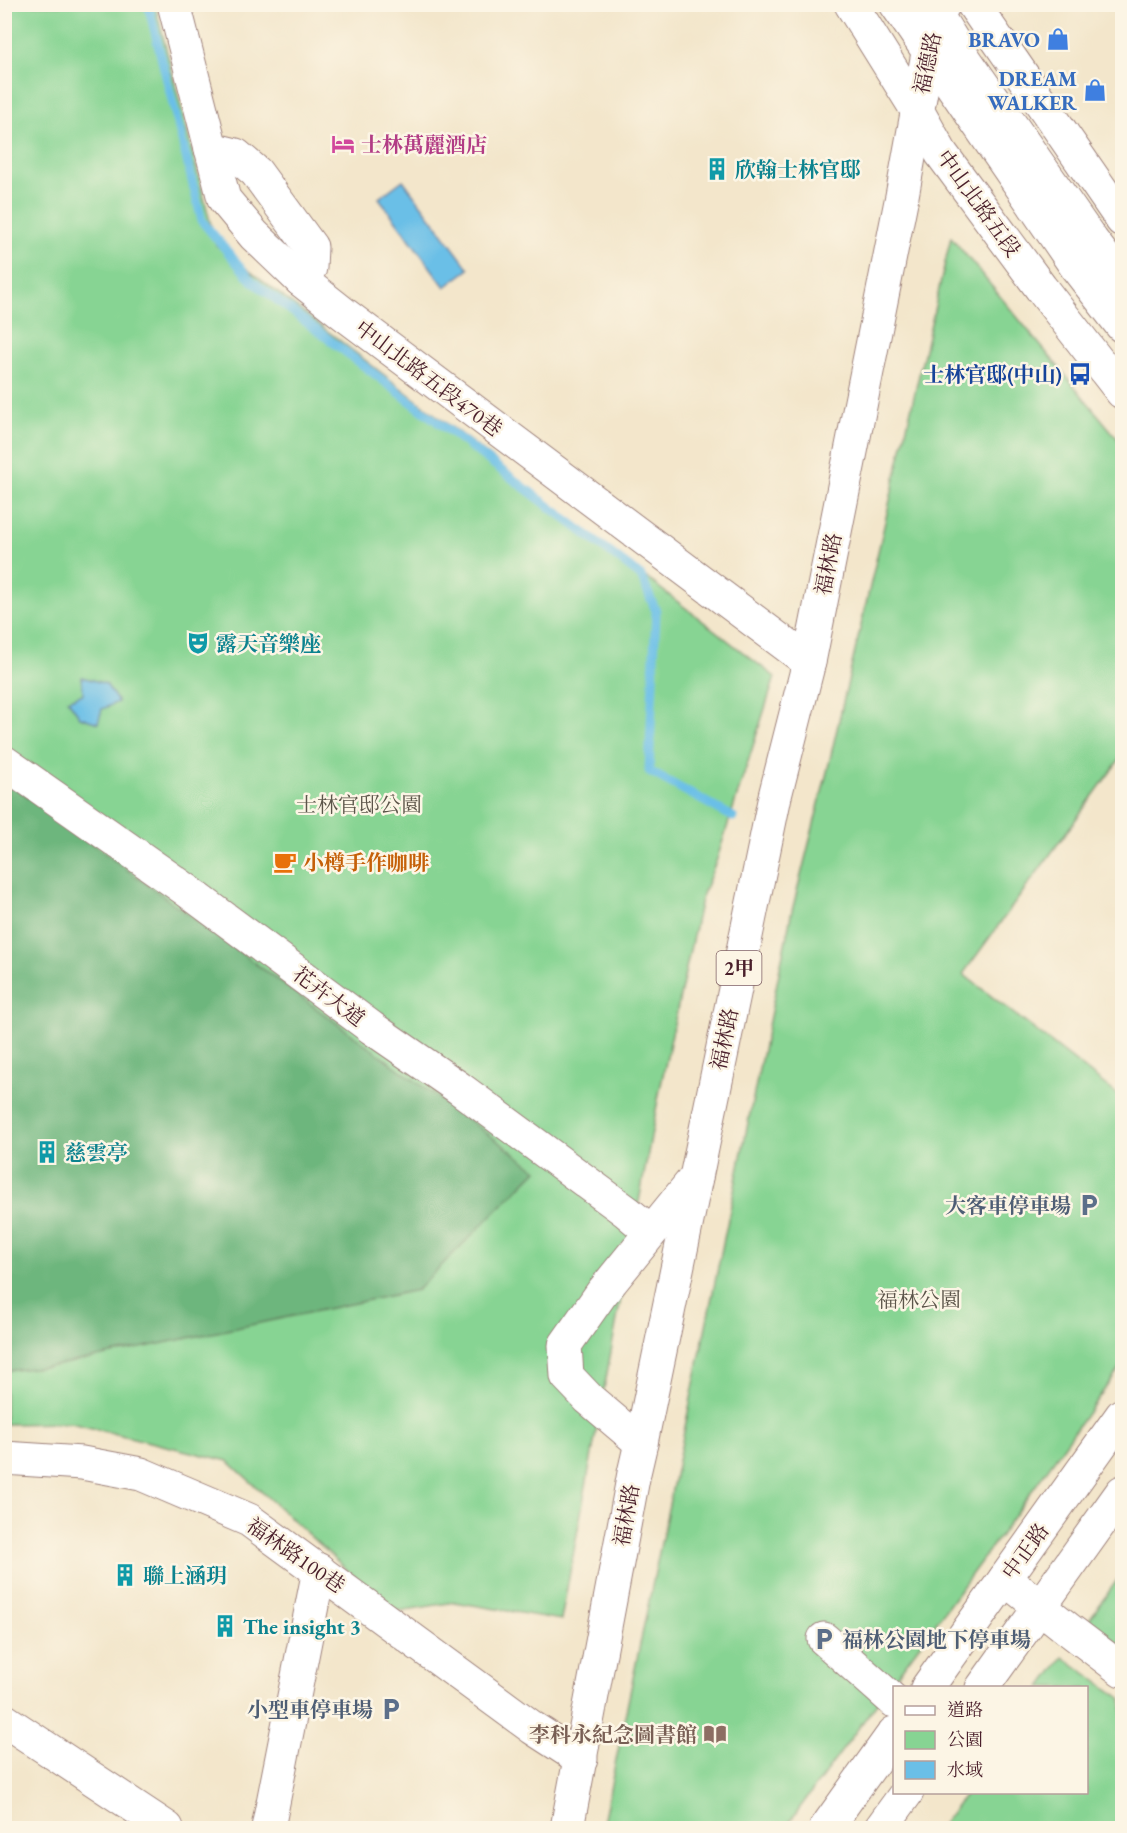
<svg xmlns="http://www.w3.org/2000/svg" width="1127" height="1833" viewBox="0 0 1127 1833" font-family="'EB Garamond','Noto Serif TC',serif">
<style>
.green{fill:#87d493;stroke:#687a5f;stroke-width:1.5}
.forest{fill:#6db67d;stroke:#5c6a54;stroke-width:1.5}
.water{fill:#6bbfe7;stroke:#5a6f89;stroke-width:1.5}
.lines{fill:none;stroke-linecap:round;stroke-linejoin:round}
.stream{stroke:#6bbfe7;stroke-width:9}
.minor-casing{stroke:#9e827b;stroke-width:35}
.major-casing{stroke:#9e827b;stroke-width:35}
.minor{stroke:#fff;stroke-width:33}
.major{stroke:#fff;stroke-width:33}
.labels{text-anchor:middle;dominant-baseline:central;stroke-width:5;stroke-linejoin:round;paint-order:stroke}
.shield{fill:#fcf5e5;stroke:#7f5f63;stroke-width:1.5}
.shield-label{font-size:20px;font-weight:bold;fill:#4a1f2b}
.shop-label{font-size:21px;font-weight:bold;fill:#366cbe;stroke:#fcf5e5;text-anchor:end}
.street-label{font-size:21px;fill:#4a1f2b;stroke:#fcf5e5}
.hotel-label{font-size:21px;font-weight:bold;fill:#b23c85;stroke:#fcf5e5;text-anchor:start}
.culture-label{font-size:21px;font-weight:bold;fill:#0d838f;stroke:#fcf5e5;text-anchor:start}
.transit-label{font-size:21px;font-weight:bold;fill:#164399;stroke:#fcf5e5;text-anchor:end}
.park-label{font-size:21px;fill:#5c554a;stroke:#fcf5e5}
.food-label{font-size:21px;font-weight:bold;fill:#c56008;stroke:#fcf5e5;text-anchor:start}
.service-label{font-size:21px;font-weight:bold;fill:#4e5e75;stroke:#fcf5e5;text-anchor:end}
.education-label{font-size:21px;font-weight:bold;fill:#785e54;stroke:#fcf5e5;text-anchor:end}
</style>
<rect width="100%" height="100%" fill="#fcf5e5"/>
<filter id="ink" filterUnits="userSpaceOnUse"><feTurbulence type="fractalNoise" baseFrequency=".0167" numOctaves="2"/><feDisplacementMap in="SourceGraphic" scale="12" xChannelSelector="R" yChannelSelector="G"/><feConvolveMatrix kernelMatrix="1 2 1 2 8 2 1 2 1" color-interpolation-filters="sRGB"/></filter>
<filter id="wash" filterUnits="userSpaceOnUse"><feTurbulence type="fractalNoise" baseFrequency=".008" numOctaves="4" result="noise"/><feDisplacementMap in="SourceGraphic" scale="24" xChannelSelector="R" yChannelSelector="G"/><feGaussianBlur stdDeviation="1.35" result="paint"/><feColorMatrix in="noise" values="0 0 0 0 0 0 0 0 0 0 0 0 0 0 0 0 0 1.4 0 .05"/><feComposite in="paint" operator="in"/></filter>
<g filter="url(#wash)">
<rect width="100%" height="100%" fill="#f3e6cb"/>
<g class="green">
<path d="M5,5H155L216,245L775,677L717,859L701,899L659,1094L561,1620L455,1602L393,1612L228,1461L71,1423L5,1424Z"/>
<path d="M951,237L1122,444V756L963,974L1122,1098V1365L996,1541L785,1828H602L791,915L827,772Z"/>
<path d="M1122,1573V1646L1088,1621Z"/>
<path d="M1063,1657L1122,1699V1828H940L966,1793L1086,1792V1688L1041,1687Z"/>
</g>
<path class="forest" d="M10,784L537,1170L417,1290L54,1366L5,1371L4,804Z"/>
<g class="water">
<path d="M403,180L469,269L445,287L379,198Z"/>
<path d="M82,677L106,684L118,702L102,709L98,723L80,717L68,700L83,694Z"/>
</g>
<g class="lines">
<path class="stream" d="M148,4L202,221L252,281L641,576L656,611L649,771L733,817"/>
</g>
</g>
<g filter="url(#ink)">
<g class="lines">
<g class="minor-casing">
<g id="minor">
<path d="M174,4L224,199L254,235L301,280L344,314L809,662"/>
<path d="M211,149L236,155L256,172L311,247L310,268L301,280"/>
<path d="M4,762L185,889L372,1028L459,1088L627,1212L651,1232"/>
<path d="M641,1443L589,1399L567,1376L565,1345L601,1294L696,1177"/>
<path d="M4,1458L82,1463L141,1474L249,1520L533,1728L581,1759"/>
<path d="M1005,1579L1068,1629L1122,1670"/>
<path d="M824,1639L894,1701"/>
<path d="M4,1720L167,1828"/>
<path d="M268,1828L319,1570"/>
</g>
</g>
<g class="major-casing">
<g id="major">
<path d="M851,4L917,110L941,153L1041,288L1122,392"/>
<path d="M896,4L1077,268L1122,326"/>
<path d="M973,4L1122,220"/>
<path d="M931,6L955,45L1092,241L1122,280"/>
<path d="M927,1688L1122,1415"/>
<path d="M982,1688L1122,1492"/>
<path d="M567,1828L634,1473L641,1443L775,796L809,662L902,196L928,53L937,15L944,4"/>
<path d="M826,1828L894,1733"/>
<path d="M881,1828L907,1792"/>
</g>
</g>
<use href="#minor" class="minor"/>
<use href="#major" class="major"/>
</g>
</g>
<defs>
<g id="shop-bare" transform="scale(1.8)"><path d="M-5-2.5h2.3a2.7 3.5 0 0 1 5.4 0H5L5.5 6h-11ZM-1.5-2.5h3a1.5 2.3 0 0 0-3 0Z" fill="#3f7fe0" stroke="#fcf5e5" stroke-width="2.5" paint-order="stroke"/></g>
<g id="hotel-bare" transform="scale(1.8)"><path d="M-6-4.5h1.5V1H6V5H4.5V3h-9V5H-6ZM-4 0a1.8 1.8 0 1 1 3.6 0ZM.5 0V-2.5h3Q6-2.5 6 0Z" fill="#d1479c" stroke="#fcf5e5" stroke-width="2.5" paint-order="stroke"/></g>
<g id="building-bare" transform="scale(1.8)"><path d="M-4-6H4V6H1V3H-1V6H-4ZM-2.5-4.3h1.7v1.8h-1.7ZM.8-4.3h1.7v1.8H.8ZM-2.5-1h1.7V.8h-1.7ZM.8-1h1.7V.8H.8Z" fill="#0f9aa8" stroke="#fcf5e5" stroke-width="2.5" paint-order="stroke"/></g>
<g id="bus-bare" transform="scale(1.8)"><path d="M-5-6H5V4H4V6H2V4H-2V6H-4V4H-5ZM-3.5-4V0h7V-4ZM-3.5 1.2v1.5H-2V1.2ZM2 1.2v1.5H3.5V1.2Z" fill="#1a4fb4" stroke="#fcf5e5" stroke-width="2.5" paint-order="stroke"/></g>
<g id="theatre-bare" transform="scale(1.8)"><path d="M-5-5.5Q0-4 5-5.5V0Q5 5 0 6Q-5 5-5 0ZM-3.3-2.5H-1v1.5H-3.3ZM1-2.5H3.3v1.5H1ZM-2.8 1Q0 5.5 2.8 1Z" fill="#0f9aa8" stroke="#fcf5e5" stroke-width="2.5" paint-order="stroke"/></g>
<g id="cafe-bare" transform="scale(1.8)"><path d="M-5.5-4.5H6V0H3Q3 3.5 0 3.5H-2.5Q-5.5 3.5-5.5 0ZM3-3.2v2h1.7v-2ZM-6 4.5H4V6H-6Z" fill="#e8710a" stroke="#fcf5e5" stroke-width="2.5" paint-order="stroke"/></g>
<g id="parking-bare" transform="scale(1.8)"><path d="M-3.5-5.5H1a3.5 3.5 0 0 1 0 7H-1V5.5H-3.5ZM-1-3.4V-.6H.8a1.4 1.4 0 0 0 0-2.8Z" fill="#5c6f8a" stroke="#fcf5e5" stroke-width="2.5" paint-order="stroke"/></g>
<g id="library-bare" transform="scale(1.8)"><path d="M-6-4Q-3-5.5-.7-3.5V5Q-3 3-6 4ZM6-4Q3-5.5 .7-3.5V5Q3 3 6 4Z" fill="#8d6e63" stroke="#fcf5e5" stroke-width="2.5" paint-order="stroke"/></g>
</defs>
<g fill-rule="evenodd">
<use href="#shop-bare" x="1058" y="39"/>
<use href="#shop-bare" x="1095" y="90"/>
<use href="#hotel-bare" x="343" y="144"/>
<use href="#building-bare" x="717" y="169"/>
<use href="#bus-bare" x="1080" y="374"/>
<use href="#theatre-bare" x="198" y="643"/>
<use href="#cafe-bare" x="285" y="862"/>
<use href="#building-bare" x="47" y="1152"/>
<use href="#parking-bare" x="1089" y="1205"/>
<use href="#building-bare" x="125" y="1575"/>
<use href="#building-bare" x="225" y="1626"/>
<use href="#parking-bare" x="824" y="1639"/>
<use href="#parking-bare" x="391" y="1709"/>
<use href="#library-bare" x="715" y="1734"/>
</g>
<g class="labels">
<rect class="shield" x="716.5" y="951" width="45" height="34" rx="4.5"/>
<g class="shield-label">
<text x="739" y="968">2甲</text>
</g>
<g class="shop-label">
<text x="1040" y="39">BRAVO</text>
<text x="1077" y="78">DREAM<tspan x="1077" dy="24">WALKER</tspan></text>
</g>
<g class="street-label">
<text transform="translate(927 63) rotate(-78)">福德路</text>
<text transform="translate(979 203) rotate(54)">中山北路五段</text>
<text transform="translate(429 378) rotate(37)">中山北路五段470巷</text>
<text transform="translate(828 564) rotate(-79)">福林路</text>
<text transform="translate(329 996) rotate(37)">花卉大道</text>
<text transform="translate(724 1039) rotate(-78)">福林路</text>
<text transform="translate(626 1515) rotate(-80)">福林路</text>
<text transform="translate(1025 1551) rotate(-54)">中正路</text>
<text transform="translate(296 1555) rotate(35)">福林路100巷</text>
</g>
<g class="hotel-label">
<text x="361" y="144">士林萬麗酒店</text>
</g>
<g class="culture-label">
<text x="735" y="169">欣翰士林官邸</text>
<text x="216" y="643">露天音樂座</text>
<text x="65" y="1152">慈雲亭</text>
<text x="143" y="1575">聯上涵玥</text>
<text x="243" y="1626">The insight 3</text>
</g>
<g class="transit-label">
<text x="1062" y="374">士林官邸(中山)</text>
</g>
<g class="park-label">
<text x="359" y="804">士林官邸公園</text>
<text x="919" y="1299">福林公園</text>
</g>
<g class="food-label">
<text x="303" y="862">小樽手作咖啡</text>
</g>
<g class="service-label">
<text x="1071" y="1205">大客車停車場</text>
<text x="842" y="1639" text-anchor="start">福林公園地下停車場</text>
<text x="373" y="1709">小型車停車場</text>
</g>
<g class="education-label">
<text x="697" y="1734">李科永紀念圖書館</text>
</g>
</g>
<rect width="1127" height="1833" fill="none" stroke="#fcf5e5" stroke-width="24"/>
<rect x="893" y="1686" width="195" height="108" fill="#fcf5e5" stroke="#b59f9b" stroke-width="1.5"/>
<rect x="905" y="1706" width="30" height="9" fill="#ffffff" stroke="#b59f9b" stroke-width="1.5"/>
<text x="947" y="1716" font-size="18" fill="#4a1f2b">道路</text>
<rect x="905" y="1731" width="30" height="18" fill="#87d493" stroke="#b59f9b" stroke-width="1.5"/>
<text x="947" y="1746" font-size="18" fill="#4a1f2b">公園</text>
<rect x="905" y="1761" width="30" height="18" fill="#6bbfe7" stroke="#b59f9b" stroke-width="1.5"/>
<text x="947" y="1776" font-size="18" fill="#4a1f2b">水域</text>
</svg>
